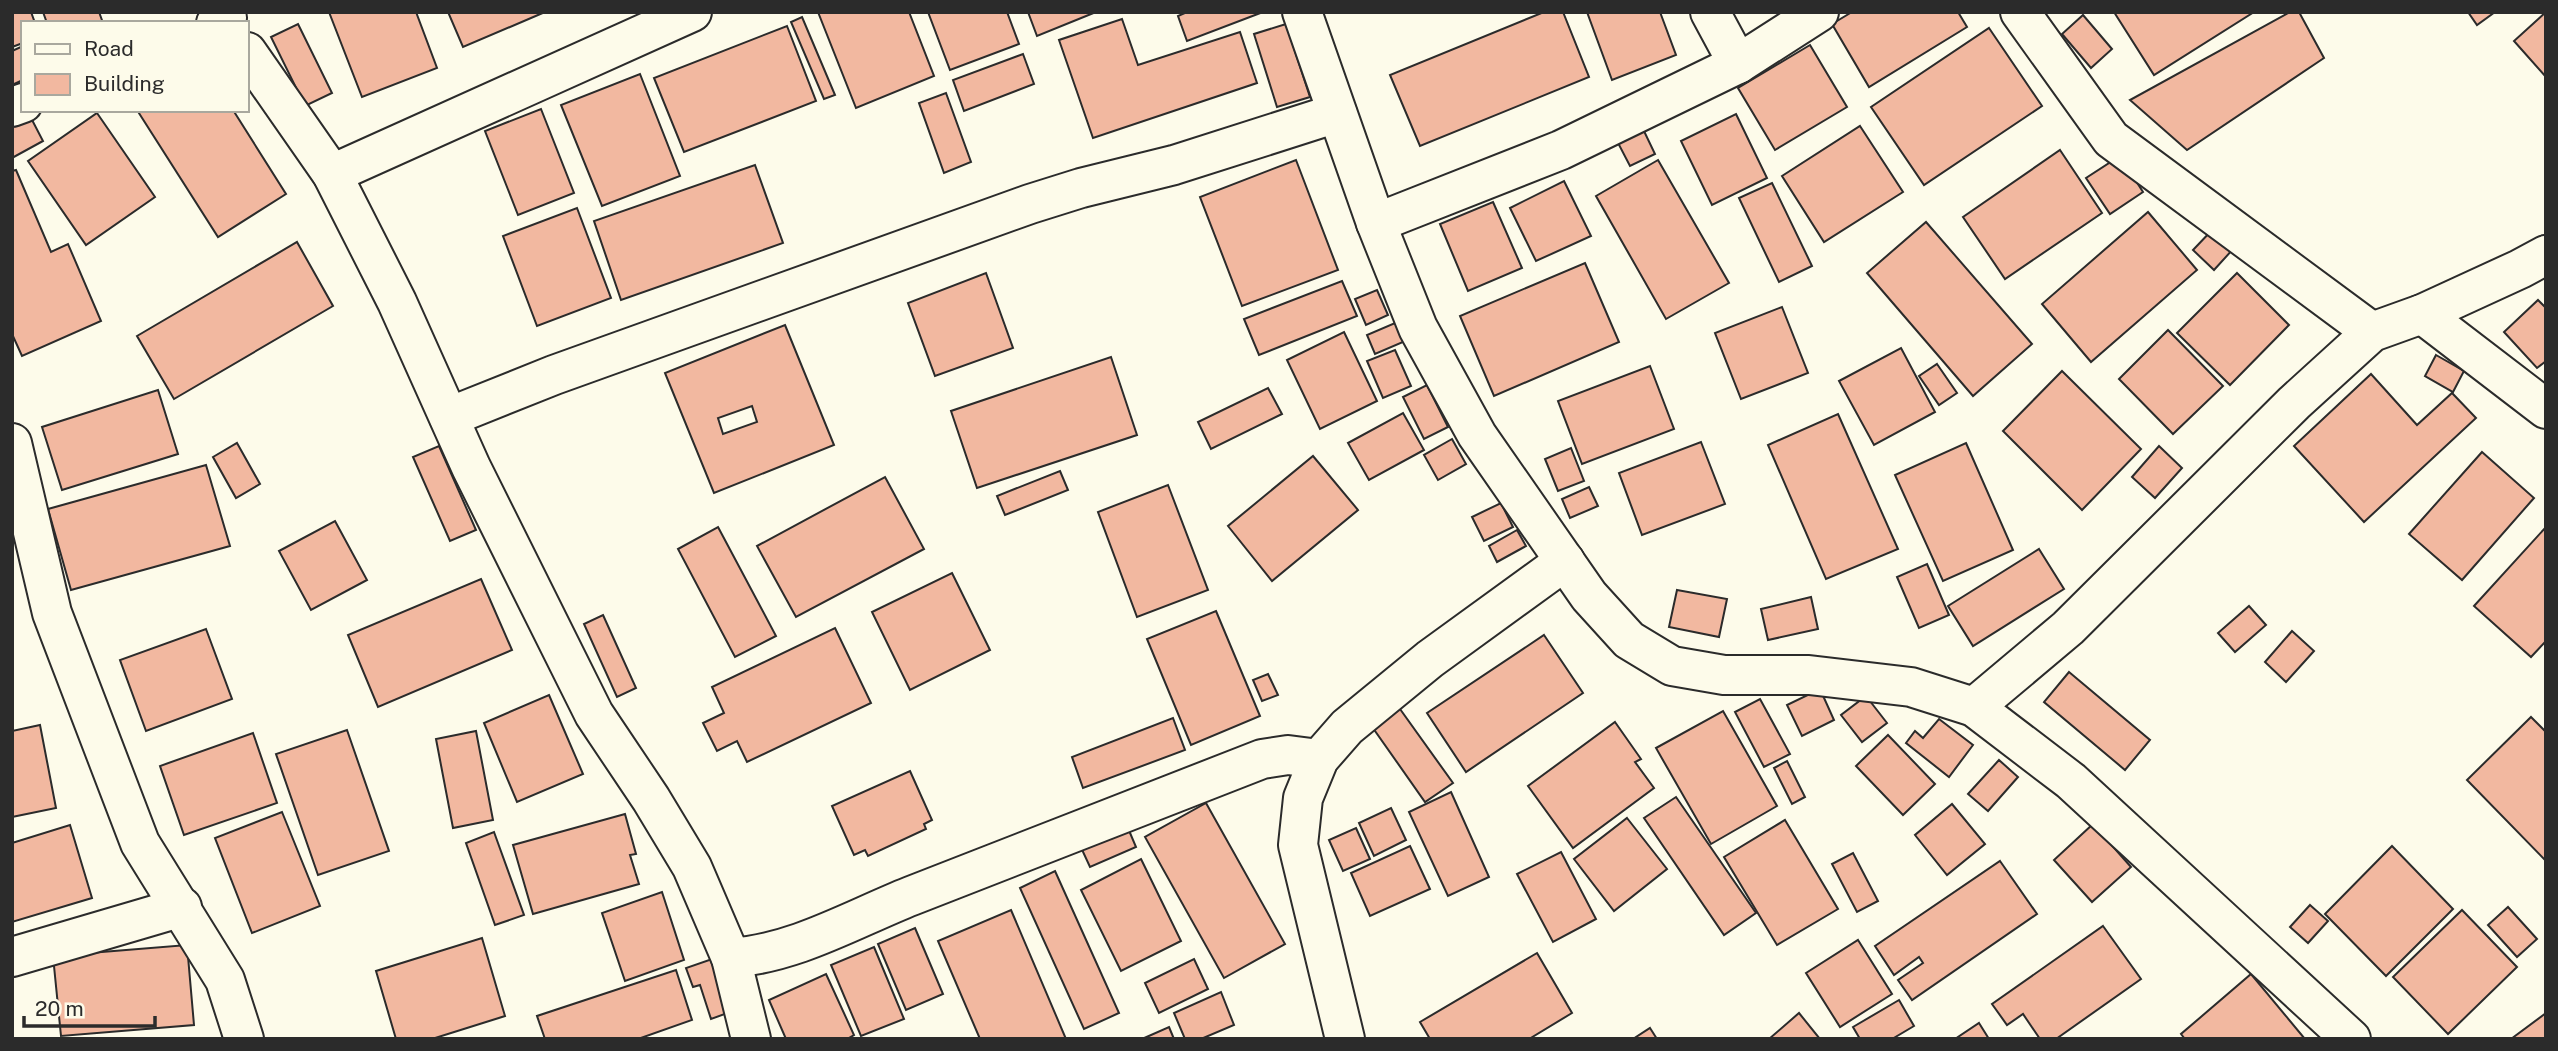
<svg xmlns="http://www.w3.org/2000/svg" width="2558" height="1051" viewBox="0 0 2558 1051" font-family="'Public Sans',sans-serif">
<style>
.building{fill:#f2b8a0;stroke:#2b2b2b;stroke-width:2;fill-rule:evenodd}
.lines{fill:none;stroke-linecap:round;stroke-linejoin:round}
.minor-casing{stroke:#2b2b2b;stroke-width:42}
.minor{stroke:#fdfbea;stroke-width:38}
</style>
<rect width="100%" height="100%" fill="#fdfbea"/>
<g class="building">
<path d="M12,12H31L35,23H23V43L12,47Z"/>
<path d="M43,12H99L103,23H47Z"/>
<path d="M329,12H416L437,68L362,97Z"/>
<path d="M448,12H545L463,47Z"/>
<path d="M818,12H909L934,76L856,108Z"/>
<path d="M928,12H1007L1019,44L950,70Z"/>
<path d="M1028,12H1096L1037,36Z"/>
<path d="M1187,12H1263L1187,41L1178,16Z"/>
<path d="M1544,12H1563L1589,77L1420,146L1390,75Z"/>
<path d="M1587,12H1660L1676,55L1612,80Z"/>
<path d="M1852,12H1958L1967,27L1869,87L1832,24Z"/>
<path d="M2114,12H2254L2154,75Z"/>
<path d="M2290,12H2299L2324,58L2187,150L2130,100Z"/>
<path d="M2468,12H2495L2477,25Z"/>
<path d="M2546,12V77L2514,41Z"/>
<path d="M2083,15L2112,49L2091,68L2062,34Z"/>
<path d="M802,17L835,95L824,99L791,22Z"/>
<path d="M1122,19L1138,65L1240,32L1257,83L1093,138L1059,40Z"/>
<path d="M298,24L332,93L305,106L271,37Z"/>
<path d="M1286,24L1310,97L1277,107L1254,34Z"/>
<path d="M787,26L816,101L684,152L654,78Z"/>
<path d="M1989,28L2042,106L1924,185L1871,107Z"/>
<path d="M1810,45L1847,107L1775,150L1738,88Z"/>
<path d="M23,46V80L12,85V51Z"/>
<path d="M1023,54L1034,84L964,111L953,80Z"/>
<path d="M640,74L680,176L602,206L561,105Z"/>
<path d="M946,93L971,162L944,173L919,103Z"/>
<path d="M541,109L574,193L518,215L485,131Z"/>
<path d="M137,110H233L286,194L218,237Z"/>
<path d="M97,113L155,197L86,245L28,161Z"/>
<path d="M1736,114L1767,178L1712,205L1681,141Z"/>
<path d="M30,116L43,141L12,158V126Z"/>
<path d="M1860,126L1903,192L1824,242L1782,176Z"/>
<path d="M1643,129L1655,154L1630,166L1617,141Z"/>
<path d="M2060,150L2102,213L2005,279L1963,217Z"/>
<path d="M2120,156L2143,192L2110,214L2086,178Z"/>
<path d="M1296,160L1338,270L1242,306L1200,197Z"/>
<path d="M1658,160L1729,283L1666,319L1596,196Z"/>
<path d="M755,165L783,243L621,300L594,221Z"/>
<path d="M16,170L51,252L68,244L101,321L22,356L12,334V171Z"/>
<path d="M1564,181L1591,236L1536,261L1510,208Z"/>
<path d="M1772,183L1812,266L1779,282L1739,198Z"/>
<path d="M1493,202L1522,268L1468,291L1440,224Z"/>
<path d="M577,208L611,298L537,326L503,236Z"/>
<path d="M2148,212L2197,270L2091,362L2042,304Z"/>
<path d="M1926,222L2032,344L1973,396L1867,273Z"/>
<path d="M2214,228L2234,248L2214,270L2193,250Z"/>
<path d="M297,242L333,306L174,399L137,336Z"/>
<path d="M1585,263L1619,342L1494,396L1460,316Z"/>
<path d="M986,273L1013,348L935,376L908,303Z"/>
<path d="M2237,273L2289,325L2230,385L2177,333Z"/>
<path d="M1342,281L1357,316L1259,355L1244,319Z"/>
<path d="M1377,290L1388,315L1366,325L1355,299Z"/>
<path d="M2538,300L2546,308V361L2537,368L2504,332Z"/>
<path d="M1782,307L1808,373L1741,399L1715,333Z"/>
<path d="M1402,320L1410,339L1375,354L1367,335Z"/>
<path d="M785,325L834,445L714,493L665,373ZM752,406L757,422L723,434L718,418Z"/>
<path d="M2168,330L2223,386L2173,434L2119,379Z"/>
<path d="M1344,332L1377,401L1320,429L1287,360Z"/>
<path d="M1901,348L1935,412L1874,445L1839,381Z"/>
<path d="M1395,350L1411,386L1383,398L1367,361Z"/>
<path d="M2436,355L2464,371L2453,392L2425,376Z"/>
<path d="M1111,357L1137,435L977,488L951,411Z"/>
<path d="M1937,364L1957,393L1939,405L1919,376Z"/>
<path d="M1650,366L1674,429L1582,464L1558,401Z"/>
<path d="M2062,371L2141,449L2082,510L2003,431Z"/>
<path d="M2371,374L2417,425L2452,393L2476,418L2364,522L2294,446Z"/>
<path d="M1427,385L1448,427L1424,439L1403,397Z"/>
<path d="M1268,388L1282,414L1211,449L1198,422Z"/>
<path d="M158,390L178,454L62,490L42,427Z"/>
<path d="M1403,413L1424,450L1369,480L1348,443Z"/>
<path d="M1838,414L1898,549L1826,579L1768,445Z"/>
<path d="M1452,439L1466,464L1438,480L1424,455Z"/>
<path d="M1701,442L1725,504L1642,535L1619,473Z"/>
<path d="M237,443L260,484L236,498L213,457Z"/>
<path d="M1966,443L2013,550L1943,581L1895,475Z"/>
<path d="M439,446L476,530L450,541L413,457Z"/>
<path d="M2159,446L2182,468L2155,498L2132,477Z"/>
<path d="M1571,448L1584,481L1558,491L1545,459Z"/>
<path d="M2482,452L2534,498L2462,580L2409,534Z"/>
<path d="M1313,456L1358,510L1272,581L1228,526Z"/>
<path d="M206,465L230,546L71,590L48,509Z"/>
<path d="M1060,471L1068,490L1005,515L997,496Z"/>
<path d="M885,477L924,549L796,617L757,546Z"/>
<path d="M1168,485L1208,590L1137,617L1098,512Z"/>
<path d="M1589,487L1598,506L1570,518L1562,499Z"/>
<path d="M1501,503L1513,527L1484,541L1472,517Z"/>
<path d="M335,521L367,580L311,610L279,551Z"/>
<path d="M718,527L776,636L735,657L678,549Z"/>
<path d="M2546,527V641L2531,657L2474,606Z"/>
<path d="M1517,530L1526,546L1497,562L1489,546Z"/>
<path d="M2039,549L2064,589L1973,646L1948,606Z"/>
<path d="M1927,564L1949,615L1919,628L1897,577Z"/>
<path d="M952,573L990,650L910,690L872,612Z"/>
<path d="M481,579L512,650L378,707L348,635Z"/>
<path d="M1677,590L1727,599L1719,637L1669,627Z"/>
<path d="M1811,597L1818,629L1768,640L1761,609Z"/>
<path d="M2249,606L2266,625L2235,652L2218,633Z"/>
<path d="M1216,611L1260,716L1191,745L1147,639Z"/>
<path d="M603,615L636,688L617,697L584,624Z"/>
<path d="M835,628L871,703L747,762L737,741L717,751L703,723L724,713L712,687Z"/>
<path d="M206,629L232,699L146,731L120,660Z"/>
<path d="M2292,631L2314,651L2286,682L2265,662Z"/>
<path d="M1544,635L1583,693L1466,772L1427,713Z"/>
<path d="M2069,672L2150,740L2125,770L2044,702Z"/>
<path d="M1268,674L1278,695L1262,701L1253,680Z"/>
<path d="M1820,689L1834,720L1802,736L1787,705Z"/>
<path d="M549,695L583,774L517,802L484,723Z"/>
<path d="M1866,696L1887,723L1862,742L1841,715Z"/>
<path d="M1760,699L1790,754L1764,767L1735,712Z"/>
<path d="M1395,702L1453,783L1425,802L1368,721Z"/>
<path d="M1723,711L1777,806L1711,844L1656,748Z"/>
<path d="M2531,717L2546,732V861L2467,780Z"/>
<path d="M1173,718L1185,750L1083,788L1072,757Z"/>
<path d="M1939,719L1973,745L1949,777L1906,743L1915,731L1923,738Z"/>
<path d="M1615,722L1641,759L1635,762L1654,788L1573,848L1528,786Z"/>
<path d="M40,725L56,808L12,817V731Z"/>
<path d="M347,730L389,851L318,875L276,754Z"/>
<path d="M476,731L493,820L453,828L436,739Z"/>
<path d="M253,733L277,803L184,835L160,766Z"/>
<path d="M1888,735L1935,784L1903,815L1856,766Z"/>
<path d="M1999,760L2018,777L1988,811L1968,794Z"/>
<path d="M1787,761L1805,797L1792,804L1774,768Z"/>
<path d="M910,771L932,820L924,824L926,829L868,856L865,850L854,855L832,806Z"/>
<path d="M1451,792L1489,877L1448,896L1409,812Z"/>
<path d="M1676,797L1756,913L1724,935L1644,818Z"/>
<path d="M1206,803L1285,944L1224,978L1145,837Z"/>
<path d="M1952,804L1985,844L1947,875L1915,835Z"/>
<path d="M1391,808L1406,840L1374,856L1359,823Z"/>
<path d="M282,812L320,906L252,933L215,838Z"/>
<path d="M625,814L636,854L630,855L639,884L533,914L513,845Z"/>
<path d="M1627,818L1667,869L1614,911L1574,859Z"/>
<path d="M1785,820L1838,909L1777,945L1724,857Z"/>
<path d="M1125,821L1136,847L1090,867L1078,841Z"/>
<path d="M2093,824L2131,867L2092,902L2054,860Z"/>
<path d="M70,825L92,898L12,922V843Z"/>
<path d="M1356,828L1370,859L1343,871L1329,840Z"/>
<path d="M494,832L524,915L495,925L466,843Z"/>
<path d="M1410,846L1430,889L1370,916L1351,873Z"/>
<path d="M2392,846L2453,909L2386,976L2325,914Z"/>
<path d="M1561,852L1596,919L1553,942L1517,874Z"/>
<path d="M1853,853L1878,901L1857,912L1832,864Z"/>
<path d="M1141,859L1181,941L1121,971L1081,890Z"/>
<path d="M2000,861L2037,914L1912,1000L1898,980L1923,963L1919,957L1894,975L1875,946Z"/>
<path d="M1055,871L1119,1013L1084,1029L1020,888Z"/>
<path d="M662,892L684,960L625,981L602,913Z"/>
<path d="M2310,905L2328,921L2308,943L2290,927Z"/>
<path d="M2508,907L2537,939L2517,957L2488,925Z"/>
<path d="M1011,910L1066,1039H980L938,941Z"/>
<path d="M2462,910L2517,967L2448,1034L2393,977Z"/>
<path d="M2103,926L2141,979L2056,1039H2040L2023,1014L2007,1025L1992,1004Z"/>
<path d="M915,928L943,994L906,1010L878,944Z"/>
<path d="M482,938L505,1016L432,1039H396L376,971Z"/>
<path d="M1858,940L1892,994L1840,1027L1806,973Z"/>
<path d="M187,945L194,1025L61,1036L53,956Z"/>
<path d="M874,947L904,1019L861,1036L831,965Z"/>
<path d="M1537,953L1572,1013L1529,1039H1430L1420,1022Z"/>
<path d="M715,958L733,1011L711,1019L700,985L693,987L686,968Z"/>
<path d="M1194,959L1208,989L1159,1013L1145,983Z"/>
<path d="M676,970L692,1020L638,1039H545L537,1016Z"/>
<path d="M826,974L854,1035L847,1039H786L769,1000Z"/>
<path d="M2251,974L2305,1039H2185L2181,1034Z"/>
<path d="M1221,992L1234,1025L1201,1039H1185L1174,1013Z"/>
<path d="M1899,1000L1914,1026L1892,1039H1860L1853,1027Z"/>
<path d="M1799,1013L1820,1039H1769Z"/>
<path d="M2546,1013V1039H2511Z"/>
<path d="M1979,1023L1989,1039H1955Z"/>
<path d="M1169,1027L1174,1039H1142Z"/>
<path d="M1650,1028L1657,1039H1633Z"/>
</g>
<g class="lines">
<g class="minor-casing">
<g id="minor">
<path d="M1302,12L1376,223L1418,328L1477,435L1589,596L1629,640L1672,666L1724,675H1809L1911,687L1974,707L2071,781L2351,1039"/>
<path d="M1710,12L1738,64"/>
<path d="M2020,12L2111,139L2372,332"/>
<path d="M216,23L227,18"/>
<path d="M247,52L332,174L397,302L471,467L594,714L651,799L692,867L731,958L751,1039"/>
<path d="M12,107L23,103"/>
<path d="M332,174L692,12"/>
<path d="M1376,223L1561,150L1738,64L1819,12"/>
<path d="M2422,314L2546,409"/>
<path d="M449,417L554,375L1030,204L1081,188L1174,165L1337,113"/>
<path d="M12,443L52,613L140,843L225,980L244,1039"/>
<path d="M1974,707L2068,628L2294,403L2372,332L2422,314L2520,269L2546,255"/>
<path d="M12,957L182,907"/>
<path d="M731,958C796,953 851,920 911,896C1028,850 1145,805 1262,759L1288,755L1319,759"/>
<path d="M1345,1039L1298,845L1303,798L1319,759L1347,727L1430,659L1565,561"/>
</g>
</g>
<use href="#minor" class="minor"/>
</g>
<rect width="2558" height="1051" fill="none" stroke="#2b2b2b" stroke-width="28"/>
<rect x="21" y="21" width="228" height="91" fill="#fdfbea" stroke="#a9a89e" stroke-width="2"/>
<rect x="35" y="44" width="35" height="10" fill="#fdfbea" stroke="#a9a89e" stroke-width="2"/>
<text x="84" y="56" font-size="21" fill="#2b2b2b">Road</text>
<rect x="35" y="74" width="35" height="21" fill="#f2b8a0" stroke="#a9a89e" stroke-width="2"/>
<text x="84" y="91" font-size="21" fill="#2b2b2b">Building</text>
<path d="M24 1016v10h131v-10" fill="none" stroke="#2b2b2b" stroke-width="3.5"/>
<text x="35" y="1016" font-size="21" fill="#2b2b2b" stroke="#fdfbea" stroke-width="5" paint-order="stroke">20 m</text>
</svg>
